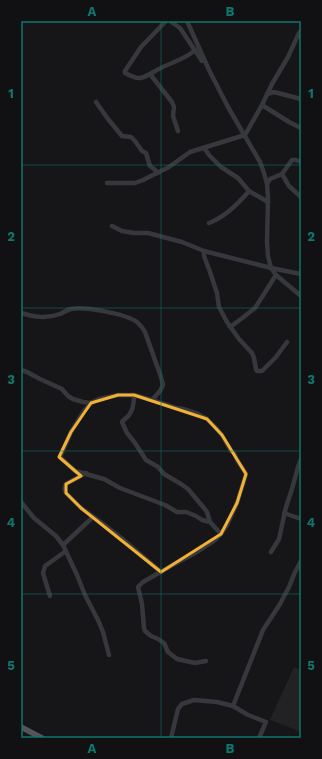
<svg xmlns="http://www.w3.org/2000/svg" width="322" height="759" viewBox="0 0 322 759" font-family="'Work Sans',sans-serif">
<style>
.built{fill:#222225}
.lines{fill:none;stroke-linecap:round;stroke-linejoin:round}
.minor{stroke:#37383d;stroke-width:4.5}
.major{stroke:#53555c;stroke-width:5.5}
.marked{fill:none;stroke:#f2b134;stroke-width:3;stroke-linejoin:round}
.grid{fill:none;stroke:#0f766e;stroke-width:1;stroke-opacity:0.55}
.neatline{fill:none;stroke:#0f766e;stroke-width:1.5}
.grid-label{font-size:13px;text-anchor:middle;font-weight:bold;fill:#0f766e}
</style>
<rect width="100%" height="100%" fill="#161618"/>
<path class="built" d="M294,667L301,670V732L270,720Z"/>
<g class="lines">
<g class="minor">
<path d="M166,21L141,47L125,71V73C129,75 136,79 140,78C147,77 154,71 161,68C172,62 186,59 195,50"/>
<path d="M170,21L180,28L202,61"/>
<path d="M187,21L209,70L228,107L260,162L264,173L267,184L268,198L267,242L268,256L271,268L276,275L301,296"/>
<path d="M150,74L172,102L174,107L173,116L178,131"/>
<path d="M267,94L274,92L301,99"/>
<path d="M96,102L108,119L122,136L131,137L135,141L142,151L146,153L150,166L154,169L158,173"/>
<path d="M262,105L289,122L301,128"/>
<path d="M204,148L209,155L221,167L238,178L249,191L268,202"/>
<path d="M282,174L289,186L301,197"/>
<path d="M107,183H135L143,180L169,167L190,152L245,135L262,105L272,84L288,57L299,33L301,31"/>
<path d="M267,184L270,179L282,174L292,160H296L301,162"/>
<path d="M209,223C225,217 238,204 249,191"/>
<path d="M112,226L122,231L134,233H148L182,242L204,251L271,268L301,274"/>
<path d="M204,251V256L210,272L217,293L219,307L227,322L239,339L252,353L254,358L256,369L257,371H262L276,357L287,342"/>
<path d="M21,313C35,317 46,319 60,314C64,312 67,310 71,309C84,306 126,314 137,322C140,325 143,328 145,332L161,377L163,385L160,391L152,400L134,395H118L99,399L91,403L83,402L73,399L68,396L62,389L40,379L27,372L21,370"/>
<path d="M230,327L241,319L255,308L276,275"/>
<path d="M134,395C134,401 134,409 129,415C127,418 124,419 122,422L127,433L135,443L146,460L158,467L164,474L181,484L188,489L204,508L207,512L210,522L221,534"/>
<path d="M152,400L176,408L183,409L198,414L207,419L215,427L222,435L231,451L234,453L237,460L245,472L246,474L237,503L227,525L221,534L215,540L195,553L171,566L143,582L138,587L142,604L144,628L145,631L151,636L158,639L164,643L168,652L177,659L195,663L206,661"/>
<path d="M91,403L84,411L71,432L60,457L75,471L104,479L120,488L165,505L177,512H186L196,516L202,520L210,522"/>
<path d="M86,473L66,484C64,488 64,489 66,493L81,508L98,520L120,537L161,572"/>
<path d="M21,502L34,518L56,536L63,545L77,575L85,595L98,620L103,632L109,655"/>
<path d="M284,513L301,519"/>
<path d="M63,545L93,517"/>
<path d="M271,552L279,539L286,507L292,489L298,467L301,459"/>
<path d="M50,596L43,573L45,566L66,551"/>
<path d="M233,706L263,630L280,604L289,587L295,572L301,561"/>
<path d="M171,738L178,709L182,704L194,700L217,702L233,706L248,715L266,722L259,738"/>
</g>
<path class="major" d="M21,727L42,738"/>
</g>
<path class="marked" d="M118,395H134L207,419L222,435L246,474L237,503L221,534L161,572L81,508L66,493V484L81,476L59,457L71,432L91,403Z"/>
<path class="grid" d="M161,21V738M21,165H301M21,308H301M21,451H301M21,594H301"/>
<rect width="322" height="759" fill="none" stroke="#111113" stroke-width="44"/>
<rect x="22" y="22" width="278" height="715" class="neatline"/>
<g class="grid-label">
<text x="92" y="16">A</text>
<text x="230" y="16">B</text>
<text x="11" y="98">1</text>
<text x="311" y="98">1</text>
<text x="11" y="241">2</text>
<text x="311" y="241">2</text>
<text x="11" y="384">3</text>
<text x="311" y="384">3</text>
<text x="11" y="527">4</text>
<text x="311" y="527">4</text>
<text x="11" y="670">5</text>
<text x="311" y="670">5</text>
<text x="92" y="753">A</text>
<text x="230" y="753">B</text>
</g>
</svg>
